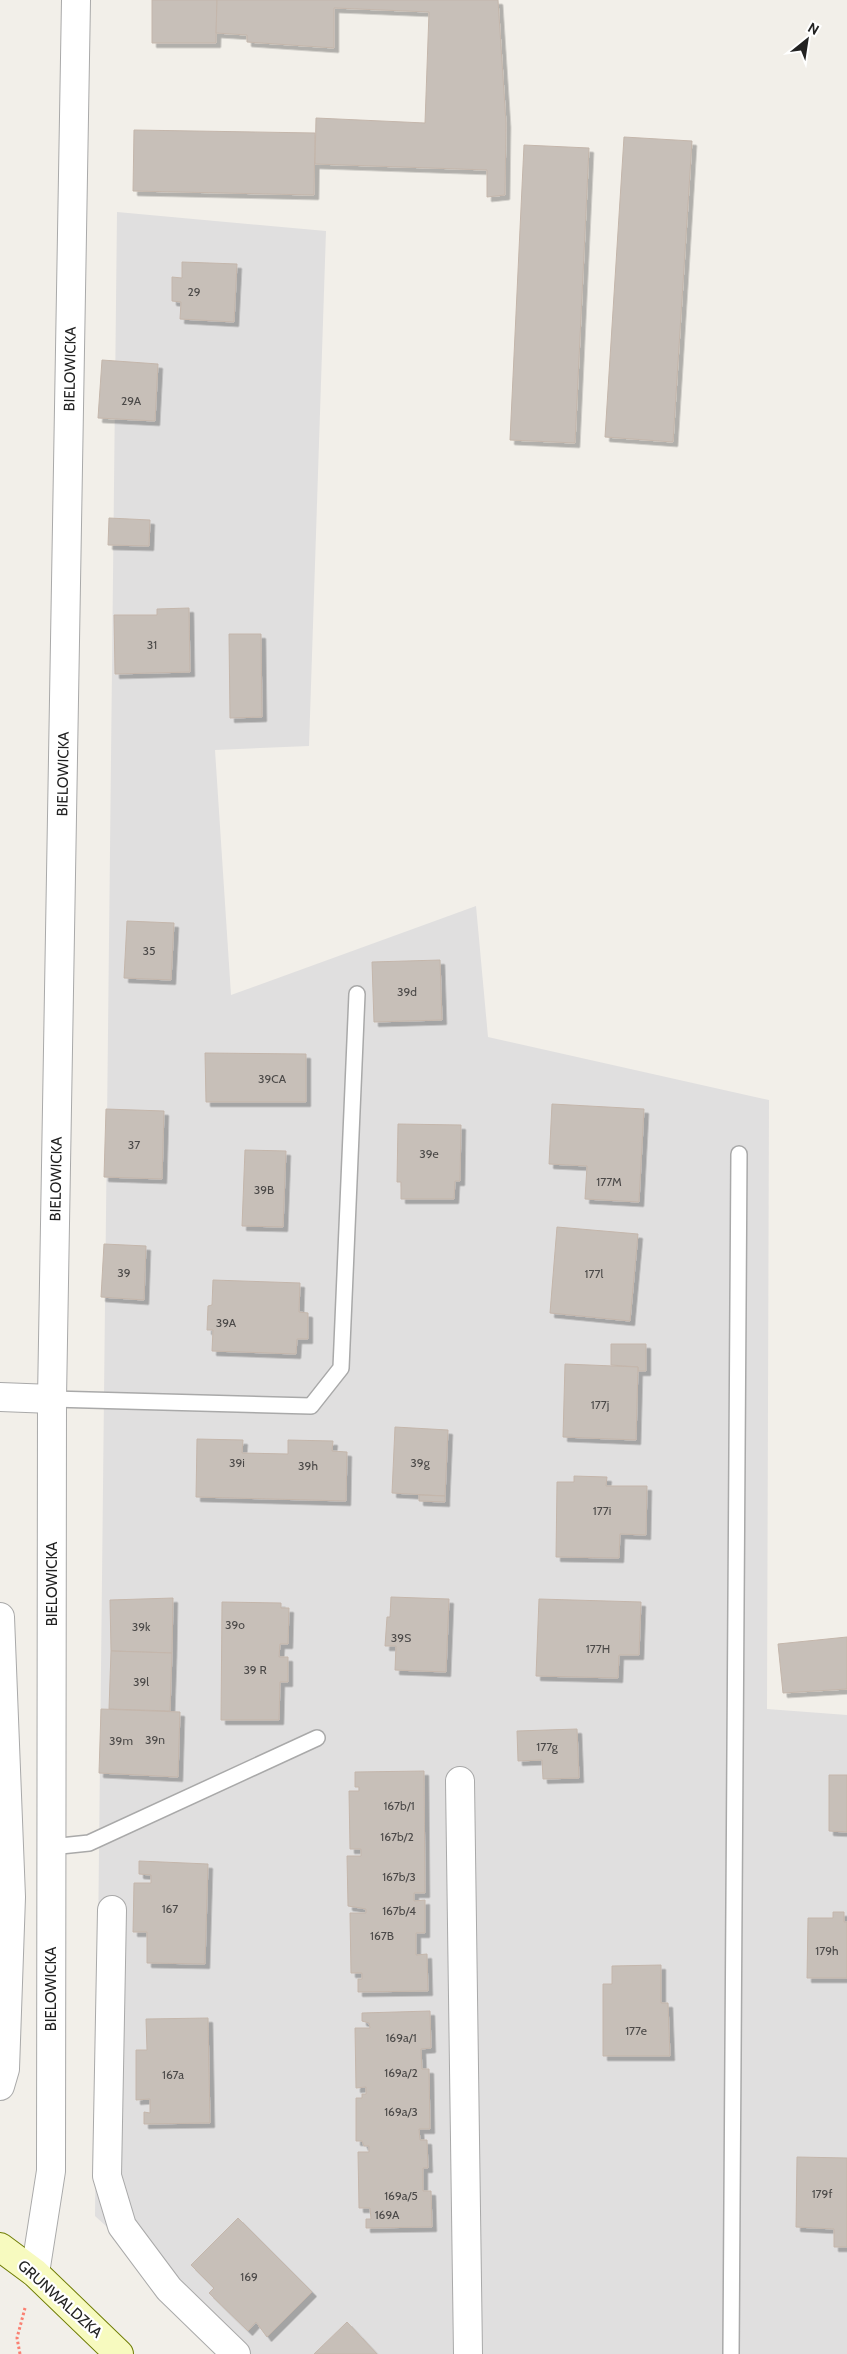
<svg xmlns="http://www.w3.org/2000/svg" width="847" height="2354" viewBox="0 0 847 2354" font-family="Cabin,sans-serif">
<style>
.residential{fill:#e0dfdf}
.building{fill:#c7bfb8;stroke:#c4b6ab;filter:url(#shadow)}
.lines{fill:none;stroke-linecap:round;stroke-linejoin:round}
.lane-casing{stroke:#a9a9a9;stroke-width:18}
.street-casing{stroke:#a9a9a9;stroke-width:30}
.secondary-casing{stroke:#707d05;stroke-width:30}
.path{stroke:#fa8072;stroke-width:3;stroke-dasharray:2.5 2.5;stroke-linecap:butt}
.lane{stroke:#fff;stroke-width:15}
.street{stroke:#fff;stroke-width:28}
.secondary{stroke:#f7fabf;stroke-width:28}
.labels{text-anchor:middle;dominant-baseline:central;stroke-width:4.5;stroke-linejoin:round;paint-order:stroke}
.number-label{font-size:12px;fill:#4b4948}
.street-label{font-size:15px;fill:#222;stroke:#fff}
</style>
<defs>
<filter id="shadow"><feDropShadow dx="4.5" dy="4.5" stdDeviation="0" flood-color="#0004"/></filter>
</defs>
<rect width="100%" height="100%" fill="#f2efe9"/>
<path class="residential" d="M117,212L326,231L309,746L215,750L231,995L476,906L488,1037L769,1100L767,1709L847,1715V2354H246L95,2216Z"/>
<g class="building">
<path d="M152,0H217L216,43H152Z"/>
<path d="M217,0H498L506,123L505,195L487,197V170L315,164L316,118L425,123L429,12L334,8V48L247,42V35L216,33Z"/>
<path d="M134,130L315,133L314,195L133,191Z"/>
<path d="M624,137L692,141L673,442L605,437Z"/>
<path d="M524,145L589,148L575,443L510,440Z"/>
<path d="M182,262L237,264L234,322L180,319L181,302L172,301V277L182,278Z"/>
<path d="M102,360L158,364L155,421L98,418Z"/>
<path d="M109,518L150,520L149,546L108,545Z"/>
<path d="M189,608L190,672L115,674L114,615H157V609Z"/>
<path d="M229,634H261L262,717L230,718Z"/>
<path d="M127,921L174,923L171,980L124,978Z"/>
<path d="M440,960L442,1020L374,1022L372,962Z"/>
<path d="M205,1053L306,1054V1102H206Z"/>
<path d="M552,1104L644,1109L639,1202L585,1199L587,1166L549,1164Z"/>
<path d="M106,1109L164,1111L162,1179L104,1177Z"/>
<path d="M398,1124L461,1125L460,1181H455L454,1199H401V1182H397Z"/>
<path d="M245,1150L286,1151L283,1227L242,1226Z"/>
<path d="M557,1227L638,1234L630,1321L550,1313Z"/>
<path d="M104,1244L146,1246L144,1300L101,1297Z"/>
<path d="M213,1280L300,1283L299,1312L308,1313V1339H297L296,1354L212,1351L213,1330H207L208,1306L212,1305Z"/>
<path d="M611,1344H646V1371H638V1367L611,1365Z"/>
<path d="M565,1364L638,1367L636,1440L563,1437Z"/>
<path d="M395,1427L448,1430L445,1496L392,1493Z"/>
<path d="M197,1439L243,1440L242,1453L288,1454V1440L333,1441L332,1451L347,1452L346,1501L196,1497Z"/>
<path d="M574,1476L607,1477L606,1486H647L646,1535L620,1534L619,1558L556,1557L557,1482H574Z"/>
<path d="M419,1495L445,1496V1502L419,1501Z"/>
<path d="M391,1597L449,1599L446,1672L395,1670L396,1646H385L387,1617H390Z"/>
<path d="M173,1598L172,1653L111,1651L110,1600Z"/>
<path d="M539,1599L641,1602L639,1655H619L618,1678L536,1676Z"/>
<path d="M222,1602L281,1603V1608H289L288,1644H280L279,1657H288V1682H280L279,1720H221Z"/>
<path d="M847,1637V1689L783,1693L778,1644Z"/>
<path d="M111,1651L172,1653L170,1711L109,1709Z"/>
<path d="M101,1709L180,1712L178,1777L99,1773Z"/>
<path d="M577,1729L579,1778L543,1779L542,1760L518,1761L517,1731Z"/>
<path d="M424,1771L425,1893H414V1901L425,1900V1933H416V1955L427,1954L428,1991L358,1992V1979H362V1973H351L350,1913H366V1909L348,1906L347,1856H361V1849H350L349,1791H359V1787H355V1772Z"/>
<path d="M829,1775H847V1832L829,1831Z"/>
<path d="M139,1861L208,1864L205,1964L147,1963V1932H133L134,1883H151V1875L139,1874Z"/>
<path d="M833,1912H844V1922H847V1978H807L808,1918H833Z"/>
<path d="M661,1965V2003H668L670,2056H603V1984H612V1966Z"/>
<path d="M430,2011L431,2048L421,2049L422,2069H429L430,2129H419L420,2140H427L428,2168H423V2191H431L432,2227L366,2228V2219H371L370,2208H359L358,2152H369V2146H364L362,2141H356V2098H362V2094H366V2087L356,2088L355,2028H370L369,2023L362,2021V2013Z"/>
<path d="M208,2018L210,2123L144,2124V2112L150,2113V2099L136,2100V2050H147L146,2019Z"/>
<path d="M797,2157L847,2158V2247H834V2229L796,2227Z"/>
<path d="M238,2218L312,2292L267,2337L256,2322L248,2331L209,2293L214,2288L191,2265Z"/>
<path d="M347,2322L377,2354H314Z"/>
</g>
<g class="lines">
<g class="lane-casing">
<g id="lane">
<path d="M52,1399L311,1406L341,1368L357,994"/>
<path d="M51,1847L89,1843L317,1738"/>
<path d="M731,2354L739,1154"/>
</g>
</g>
<g class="street-casing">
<g id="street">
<path d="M0,1397L52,1399"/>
<path d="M0,1617L11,1897L5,2069L0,2086"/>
<path d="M460,1781L468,2354"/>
<path d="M112,1910L107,2176L122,2226L169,2289L236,2354"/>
<path d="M35,2273L51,2171L52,1399L76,0"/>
</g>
</g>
<g class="secondary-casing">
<path id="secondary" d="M0,2247L35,2273L119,2354"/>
</g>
<path class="path" d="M20,2354L17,2338L25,2308"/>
<use href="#lane" class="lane"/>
<use href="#street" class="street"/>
<use href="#secondary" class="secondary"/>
</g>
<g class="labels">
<g class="number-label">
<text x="194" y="291">29</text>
<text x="131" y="400">29A</text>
<text x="152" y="644">31</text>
<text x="149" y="950">35</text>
<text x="407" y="991">39d</text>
<text x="272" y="1078">39CA</text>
<text x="134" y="1144">37</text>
<text x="429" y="1153">39e</text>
<text x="609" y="1181">177M</text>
<text x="264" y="1189">39B</text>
<text x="124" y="1272">39</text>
<text x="594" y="1273">177l</text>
<text x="226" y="1322">39A</text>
<text x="600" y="1404">177j</text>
<text x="237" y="1462">39i</text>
<text x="420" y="1462">39g</text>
<text x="308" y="1465">39h</text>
<text x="602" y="1510">177i</text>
<text x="235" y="1624">39o</text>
<text x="141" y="1626">39k</text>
<text x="401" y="1637">39S</text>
<text x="598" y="1648">177H</text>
<text x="255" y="1669">39 R</text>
<text x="141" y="1681">39l</text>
<text x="155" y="1739">39n</text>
<text x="121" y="1740">39m</text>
<text x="547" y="1746">177g</text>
<text x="399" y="1805">167b/1</text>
<text x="397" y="1836">167b/2</text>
<text x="399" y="1876">167b/3</text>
<text x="170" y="1908">167</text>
<text x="399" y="1910">167b/4</text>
<text x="382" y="1935">167B</text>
<text x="827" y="1950">179h</text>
<text x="636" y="2030">177e</text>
<text x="401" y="2037">169a/1</text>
<text x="401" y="2072">169a/2</text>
<text x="173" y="2074">167a</text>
<text x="401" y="2111">169a/3</text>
<text x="822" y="2193">179f</text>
<text x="401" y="2195">169a/5</text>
<text x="387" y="2214">169A</text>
<text x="249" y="2276">169</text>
</g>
<g class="street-label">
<text transform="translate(70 369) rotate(-89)">BIELOWICKA</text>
<text transform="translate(63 774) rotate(-89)">BIELOWICKA</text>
<text transform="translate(56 1179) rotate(-89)">BIELOWICKA</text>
<text transform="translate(52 1584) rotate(-90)">BIELOWICKA</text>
<text transform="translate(51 1989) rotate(-90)">BIELOWICKA</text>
<text transform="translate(60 2299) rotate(42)">GRUNWALDZKA</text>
</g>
</g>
<g transform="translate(807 40) rotate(30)" stroke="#ffffff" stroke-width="4" paint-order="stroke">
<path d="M0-4L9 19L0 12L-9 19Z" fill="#222222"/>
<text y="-8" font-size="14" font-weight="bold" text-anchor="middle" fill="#222222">N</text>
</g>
</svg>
